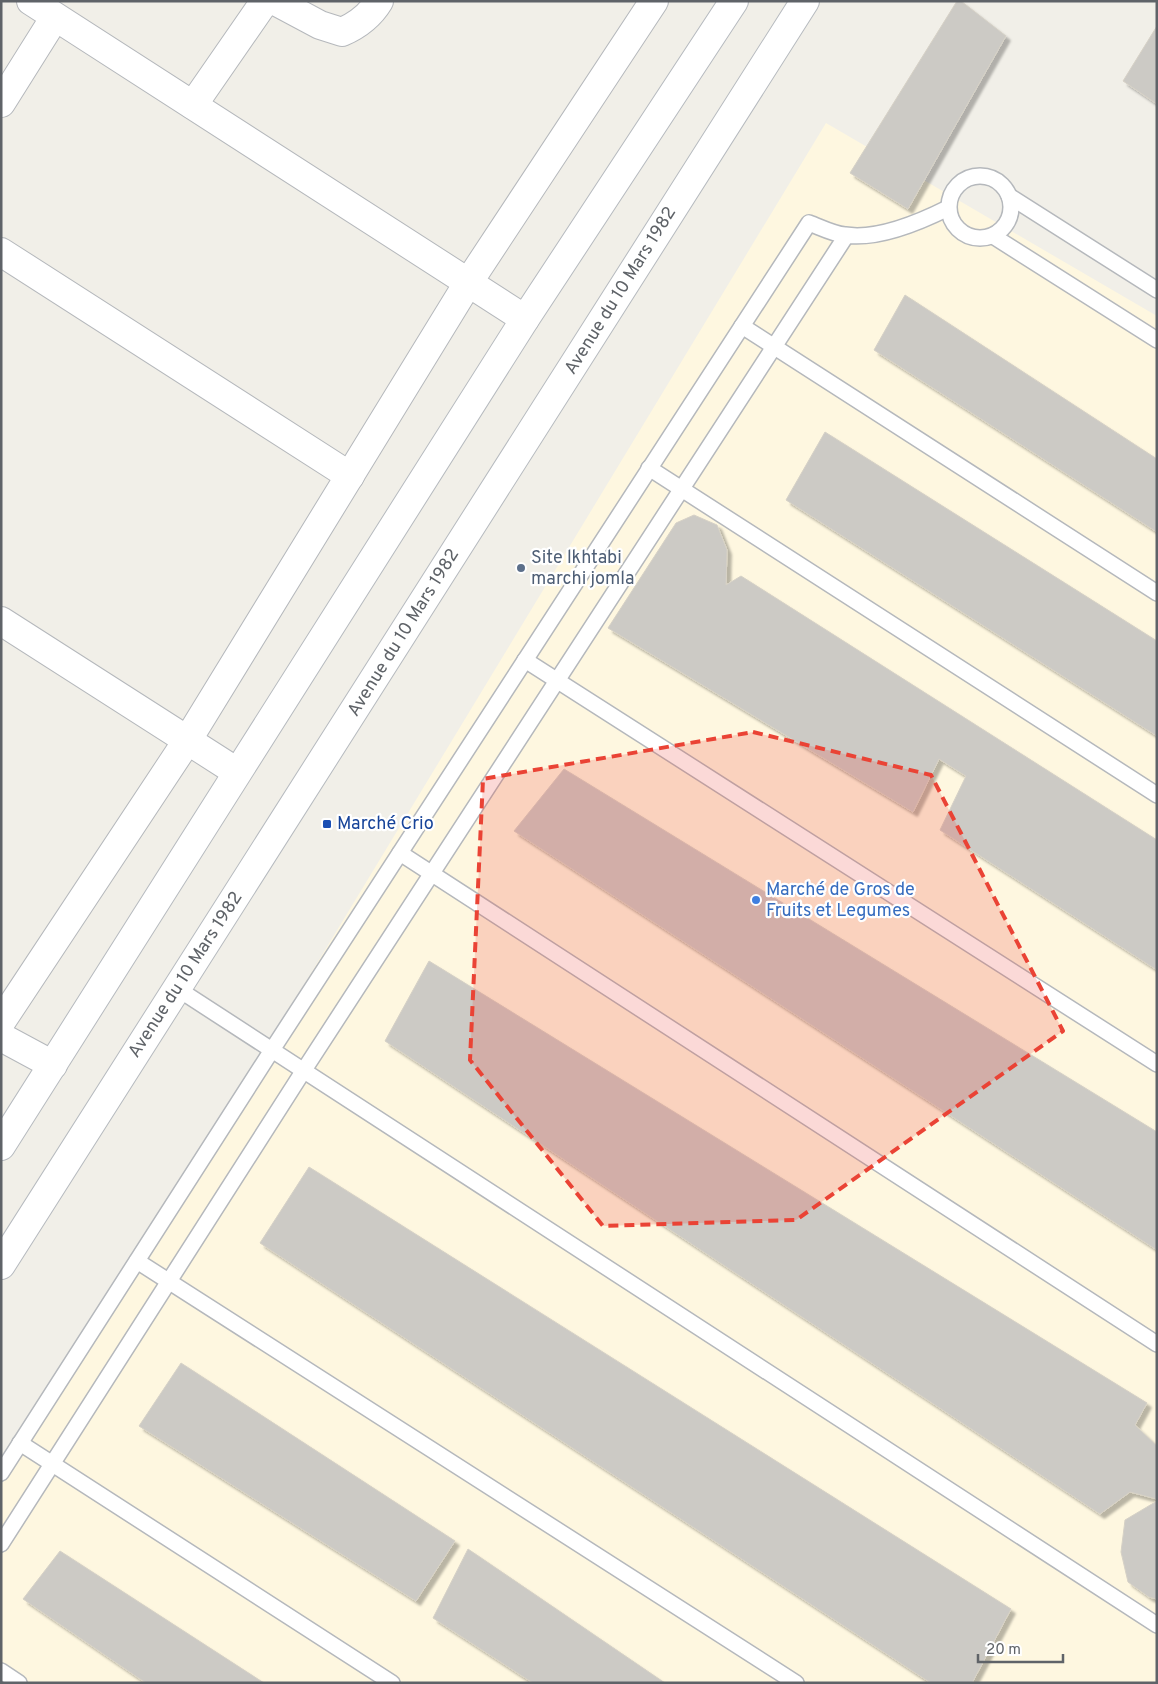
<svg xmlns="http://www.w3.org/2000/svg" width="1158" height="1684" viewBox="0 0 1158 1684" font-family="Overpass,sans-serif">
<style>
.commercial{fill:#fef7e0}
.building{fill:#cccac5;stroke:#d6d1c6;filter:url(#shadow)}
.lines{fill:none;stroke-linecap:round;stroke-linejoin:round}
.service-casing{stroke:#b5b8bc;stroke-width:18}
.minor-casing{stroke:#b5b8bc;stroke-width:30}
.secondary-casing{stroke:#b6babf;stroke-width:30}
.service{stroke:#fff;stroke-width:15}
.minor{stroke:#fff;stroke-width:28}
.secondary{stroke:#fff;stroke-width:28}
.marked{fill:#ea4335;fill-opacity:0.2;stroke:#ea4335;stroke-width:4;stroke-dasharray:10 6;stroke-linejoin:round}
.service-dot{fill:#5c6f8a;stroke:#fff;stroke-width:2}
.transit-dot{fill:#1a4fb4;stroke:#fff;stroke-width:2}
.shop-dot{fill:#3f7fe0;stroke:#fff;stroke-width:2}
.labels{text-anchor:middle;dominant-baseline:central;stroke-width:4.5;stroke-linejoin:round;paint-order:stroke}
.street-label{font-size:18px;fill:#5f6368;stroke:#fff}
.service-label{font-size:18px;fill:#4e5e75;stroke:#fff;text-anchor:start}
.transit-label{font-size:18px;fill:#164399;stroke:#fff;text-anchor:start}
.shop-label{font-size:18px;fill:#366cbe;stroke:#fff;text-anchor:start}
</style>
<defs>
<filter id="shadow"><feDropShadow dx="4.5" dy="4.5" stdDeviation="1" flood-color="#0004"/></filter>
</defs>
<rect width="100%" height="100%" fill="#f1efe8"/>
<path class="commercial" d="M826,123L1157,316V1683H1V1485Z"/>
<g class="building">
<path d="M957,1H961L1006,36L908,209L850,173Z"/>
<path d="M1157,26V104L1123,81Z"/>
<path d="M905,295L1157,459V532L874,350Z"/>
<path d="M825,432L1157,641V736L786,500Z"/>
<path d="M694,515L717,525L727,550L726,585L741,576L1157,840V970L940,830L966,776L939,759L913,812L608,628L676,523Z"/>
<path d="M564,769L1157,1132V1250L514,831Z"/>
<path d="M429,961L1147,1403L1135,1425L1157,1446V1499L1130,1492L1100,1514L385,1041Z"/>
<path d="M309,1167L1011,1609L972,1683H931L260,1243Z"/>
<path d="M181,1363L455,1541L416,1601L139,1426Z"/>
<path d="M1157,1501V1599L1149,1597L1128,1582L1121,1552L1125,1520Z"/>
<path d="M468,1549L665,1683H533L433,1618Z"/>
<path d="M60,1551L264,1683H146L23,1599Z"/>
</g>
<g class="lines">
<g class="service-casing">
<g id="service">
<circle cx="980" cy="207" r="31"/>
<path d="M1009,196L1157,290"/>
<path d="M993,236L1157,340"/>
<path d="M742,326L1157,593"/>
<path d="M649,468L1157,795"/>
<path d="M525,660L1157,1064"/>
<path d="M400,853L1157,1344"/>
<path d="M178,989L1157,1625"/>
<path d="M137,1261L796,1683"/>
<path d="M20,1443L392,1683"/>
<path d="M1,1473L272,1050L809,223C820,227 833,234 845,235C877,240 920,222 948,208"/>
<path d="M1,1544L304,1070L846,236"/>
<path d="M1,1671L19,1683"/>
</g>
</g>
<g class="minor-casing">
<g id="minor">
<path d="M31,1L525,319"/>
<path d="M275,1L320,25L342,32C358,25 370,16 379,1"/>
<path d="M1,103L55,17"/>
<path d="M193,105L265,1"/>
<path d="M1,252L350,476"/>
<path d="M1,621L237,772"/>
<path d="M1,1022L187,741L468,283L654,1"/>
<path d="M1,1037L53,1065"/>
</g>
</g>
<g class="secondary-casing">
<g id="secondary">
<path d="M1,1146L525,319L734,1"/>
<path d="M1,1265L805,1"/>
</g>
</g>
<use href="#service" class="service"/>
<use href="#minor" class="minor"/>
<use href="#secondary" class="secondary"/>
</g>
<path class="marked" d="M753,732L931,775L1063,1031L796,1220L603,1226L470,1060L483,779Z"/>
<circle class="service-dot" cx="521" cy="568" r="5"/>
<rect class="transit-dot" x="322" y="819" width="10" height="10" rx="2.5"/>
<circle class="shop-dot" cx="756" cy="900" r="5"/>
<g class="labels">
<g class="street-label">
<text transform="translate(621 291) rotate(-58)">Avenue du 10 Mars 1982</text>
<text transform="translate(404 633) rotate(-58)">Avenue du 10 Mars 1982</text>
<text transform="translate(186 975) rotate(-57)">Avenue du 10 Mars 1982</text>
</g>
<g class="service-label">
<text x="531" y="558">Site lkhtabi<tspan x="531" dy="21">marchi jomla</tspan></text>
</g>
<g class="transit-label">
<text x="337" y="824">Marché Crio</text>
</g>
<g class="shop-label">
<text x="766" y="890">Marché de Gros de<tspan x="766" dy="21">Fruits et Legumes</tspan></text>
</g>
</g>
<rect width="1158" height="1684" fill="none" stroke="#5f6368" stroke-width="5"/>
<path d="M978 1654v8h85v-8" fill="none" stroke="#5f6368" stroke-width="2.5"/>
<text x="986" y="1654" font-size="15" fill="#5f6368" stroke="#ffffff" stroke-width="4" paint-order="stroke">20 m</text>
</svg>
